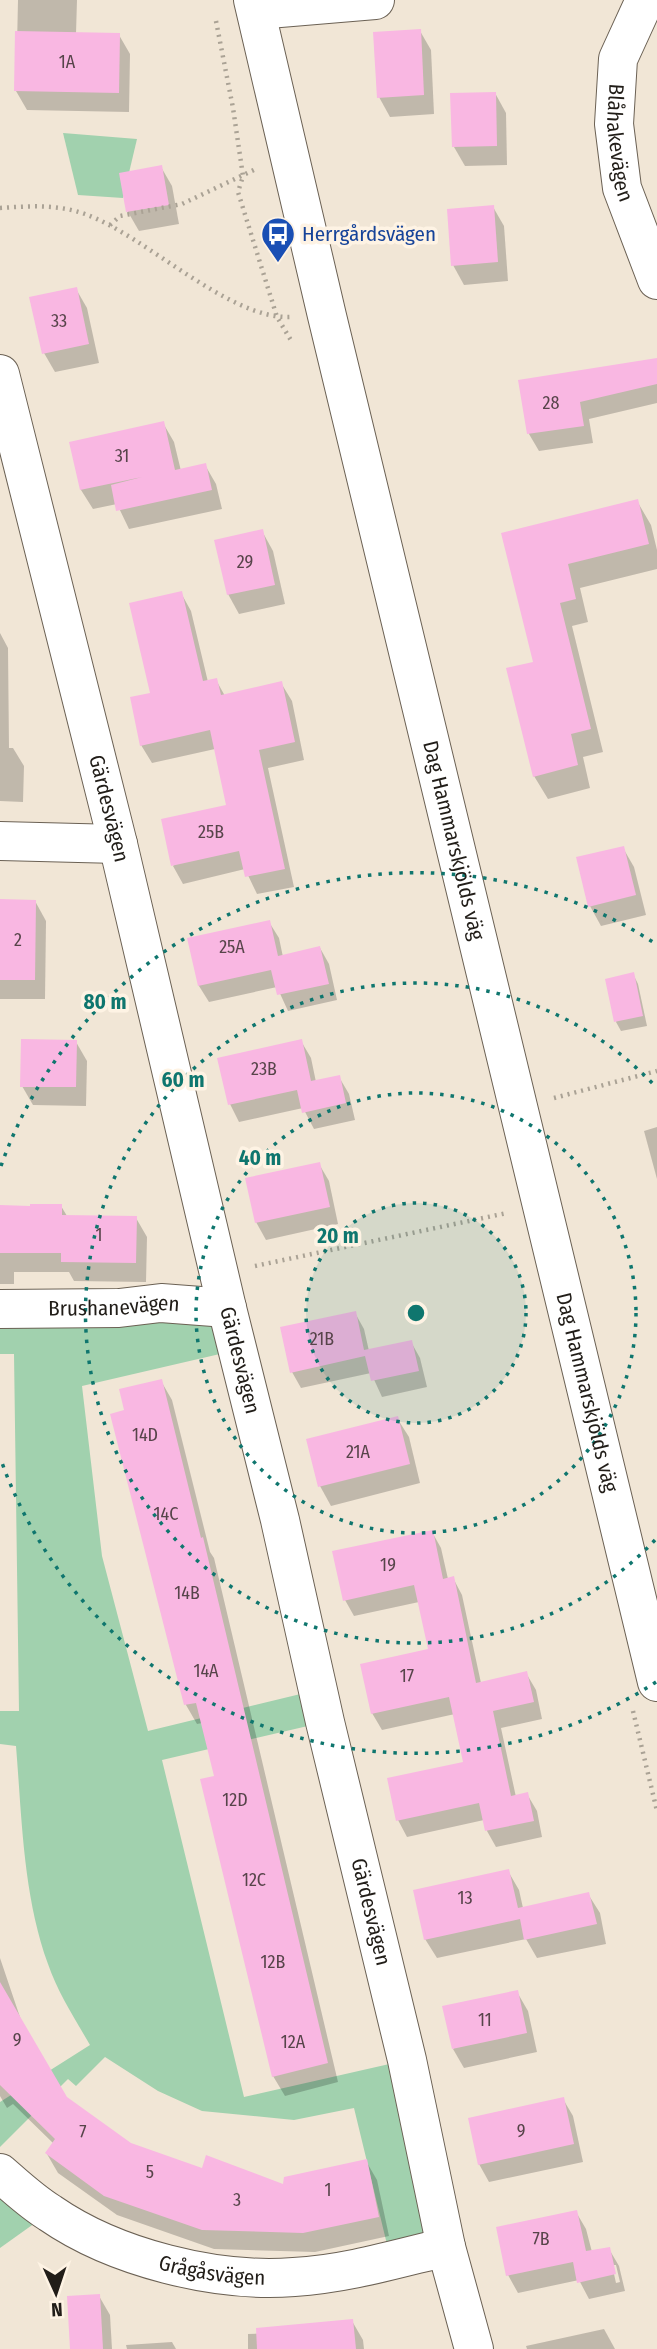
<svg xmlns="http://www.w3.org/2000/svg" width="657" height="2349" viewBox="0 0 657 2349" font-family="'Fira Sans Condensed',sans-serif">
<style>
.green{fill:#a1d1ae}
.shadow{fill:#0003;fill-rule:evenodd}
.building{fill:#f9b7e2}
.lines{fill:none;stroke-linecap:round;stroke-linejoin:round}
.street-casing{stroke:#6b6154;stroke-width:40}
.secondary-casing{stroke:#6b6154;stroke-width:40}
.path{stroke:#aaa295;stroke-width:4.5;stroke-dasharray:2 5;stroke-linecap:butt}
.street{stroke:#fff;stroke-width:38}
.secondary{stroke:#fff;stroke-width:38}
.ring{fill:none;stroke:#0f766e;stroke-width:3.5;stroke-dasharray:3.5 7}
.labels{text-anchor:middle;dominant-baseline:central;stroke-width:7;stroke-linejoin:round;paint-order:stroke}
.number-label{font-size:18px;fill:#57444a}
.street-label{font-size:21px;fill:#211d18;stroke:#fef3e4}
.transit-label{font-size:21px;fill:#164399;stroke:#fef3e4;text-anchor:start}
.centre{fill:#0f766e;stroke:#fef3e4;stroke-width:3.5}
.ring-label{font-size:21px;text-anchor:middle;font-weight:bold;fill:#0f766e;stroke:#fef3e4;stroke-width:7;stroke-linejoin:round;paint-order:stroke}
</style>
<rect width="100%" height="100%" fill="#f1e6d6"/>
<g class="green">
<path d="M63,133L137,139L123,198L78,195Z"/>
<path d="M227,1308L237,1350L82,1386L102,1556L148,1731L317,1690L325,1722L162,1760L244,2097L407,2060L446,2247L391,2261L354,2108L294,2120L202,2111L158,2091L105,2057L76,2086L68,2079L0,2147V2102L90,2045C75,2019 58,1993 48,1964C23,1895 22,1819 16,1746L0,1744V1711H19L14,1354H0V1309Z"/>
<path d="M0,2173L49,2213L0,2248Z"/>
</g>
<g class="shadow">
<path d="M18,0H77L76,34L119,35L130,54L129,112L27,110L16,91Z"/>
<path d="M420,31L431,50L434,114L390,117L379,97Z"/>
<path d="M495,93L506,113L507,165L465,166L454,147Z"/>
<path d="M161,167L172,186L179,224L139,231L128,212L121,175Z"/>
<path d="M493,207L504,226L508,281L464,285L453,265Z"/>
<path d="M76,289L87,308L99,363L55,372L44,353Z"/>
<path d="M657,360V403L589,419L593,443L539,451L529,434L520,382Z"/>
<path d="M163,423L174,442L181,471L205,465L216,484L222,509L129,529L117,504L93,509L81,490L71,443Z"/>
<path d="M637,501L651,525L657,550V569L580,588L588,622L572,626L603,752L583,757L590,788L548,799L534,776L535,663L503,534Z"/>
<path d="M262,531L273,551L285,604L239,614L228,594Z"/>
<path d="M181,593L191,611L208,682L216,680L225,696L281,683L292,701L304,760L268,768L294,887L257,894L245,869L183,884L173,866L228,806L215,749L152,763L141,745L152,694Z"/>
<path d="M0,633L8,648L9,748H13L24,766L23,802L0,801Z"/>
<path d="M623,848L634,867L646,915L601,926L590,906Z"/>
<path d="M0,901H35L46,921L45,999H0Z"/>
<path d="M269,922L279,938L283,957L320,948L329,964L337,1000L288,1011L277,987L209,1002L199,986L189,939Z"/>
<path d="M633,974L638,984L647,1026L621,1031L616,1022Z"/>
<path d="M301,1041L311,1058L316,1082L339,1077L349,1094L355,1120L314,1129L303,1108L239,1122L230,1104Z"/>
<path d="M76,1042L87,1061L86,1106L33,1105L22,1086Z"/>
<path d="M657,1127V1179L644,1131Z"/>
<path d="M319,1164L329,1181L338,1224L266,1240L256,1222Z"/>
<path d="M0,1206H61L67,1216L136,1218L147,1237L146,1282L74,1281L69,1272H14V1284H0Z"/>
<path d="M355,1313L364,1329L369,1351L411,1342L420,1358L427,1387L382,1397L371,1373L301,1388L292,1372Z"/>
<path d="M161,1381L172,1400L210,1552L214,1558L338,2082L285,2096L273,2076L216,1777L202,1723L197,1724L186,1705L126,1411Z"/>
<path d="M397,1418L409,1437L420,1483L331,1506L320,1486Z"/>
<path d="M432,1532L441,1548L448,1579L453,1578L462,1595L481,1683L526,1673L536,1690L542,1719L501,1728L516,1797L527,1794L537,1811L542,1837L496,1847L487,1831L484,1820L407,1837L398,1820L466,1763L455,1714L382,1730L372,1713L430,1651L419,1602L354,1616L345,1600Z"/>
<path d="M508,1871L519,1890L523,1908L588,1894L600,1913L606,1944L537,1958L526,1939L437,1958L425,1939Z"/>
<path d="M0,1958L22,2023L66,2098L130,2145L203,2170L285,2186L366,2161L377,2180L389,2236L315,2252L214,2249L117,2215L58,2173L47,2154L54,2144L13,2104L7,2108L0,2096Z"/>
<path d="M517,1992L528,2011L537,2052L464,2068L453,2049Z"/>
<path d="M563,2099L573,2116L583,2162L489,2182L479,2164Z"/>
<path d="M576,2212L586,2229L592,2252L609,2249L619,2266L625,2291L589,2299L579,2280L518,2293L508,2275ZM612,2265H616L620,2282L616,2283Z"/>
<path d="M99,2296L110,2315L112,2349H72Z"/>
<path d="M352,2321L363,2340L364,2349H248V2334L303,2332Z"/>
<path d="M604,2329L615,2349H527L526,2346Z"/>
<path d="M172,2342L176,2349H127L126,2345Z"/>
</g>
<g class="building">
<path d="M421,29L424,95L377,98L373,32Z"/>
<path d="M15,31L120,33L119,93L14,91Z"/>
<path d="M496,92L497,146L452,147L450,93Z"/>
<path d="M162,165L169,205L126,212L119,173Z"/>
<path d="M494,205L498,262L451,266L447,209Z"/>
<path d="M77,287L89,344L42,354L29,297Z"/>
<path d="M657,358V384L580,402L584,426L527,434L518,380Z"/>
<path d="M164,421L175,470L206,463L212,490L116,511L111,485L142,477L80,490L69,442Z"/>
<path d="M638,499L649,544L568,564L576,599L560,603L591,729L571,734L578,765L533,777L506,668L533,662L501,533Z"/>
<path d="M263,529L275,585L227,595L214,540Z"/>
<path d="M182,591L203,681L217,678L221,695L282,681L295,742L259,750L285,869L245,877L239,851L171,866L161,819L226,805L210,730L140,746L130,697L150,693L129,603Z"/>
<path d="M624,846L636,895L588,907L576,857Z"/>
<path d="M0,899L36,900L35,980H0Z"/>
<path d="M270,920L278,956L320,946L329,984L277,995L271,970L198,986L187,938Z"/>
<path d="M634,972L643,1016L614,1022L605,979Z"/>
<path d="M21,1039L77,1040L76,1087H20Z"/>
<path d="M302,1039L311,1081L340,1075L346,1103L302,1113L297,1090L228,1105L217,1058Z"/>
<path d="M320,1162L330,1207L255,1223L245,1178Z"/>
<path d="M30,1204H62V1215L137,1216L136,1263L61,1262V1253H0V1205L30,1206Z"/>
<path d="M356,1311L364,1350L412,1340L419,1371L371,1381L365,1356L290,1373L280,1327Z"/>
<path d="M162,1379L201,1538L203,1537L328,2063L272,2077L200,1779L214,1776L196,1703L184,1705L110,1414L124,1410L119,1389Z"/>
<path d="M398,1416L410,1464L318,1487L306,1439Z"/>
<path d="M433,1530L443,1579L454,1576L476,1683L527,1671L534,1702L493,1711L511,1796L528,1792L534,1821L485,1831L479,1803L396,1821L387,1778L463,1762L449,1697L371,1714L360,1664L428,1649L414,1585L343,1601L332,1551Z"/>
<path d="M509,1869L518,1908L589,1892L597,1924L524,1940L520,1919L424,1940L413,1890Z"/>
<path d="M0,1982L67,2097L131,2143L202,2168L206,2155L283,2184L284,2177L367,2159L379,2217L303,2233L202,2230L104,2196L45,2153L55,2139L0,2085Z"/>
<path d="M518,1990L527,2033L452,2049L442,2006Z"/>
<path d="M564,2097L574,2144L478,2165L468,2118Z"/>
<path d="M577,2210L586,2251L610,2247L616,2274L577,2283L573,2262L506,2276L496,2227Z"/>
<path d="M100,2294L103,2349H70L67,2296Z"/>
<path d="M353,2319L356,2349H257L256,2328Z"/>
</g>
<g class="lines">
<g class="street-casing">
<g id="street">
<path id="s1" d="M645,0L618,59L614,124L622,188L657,280"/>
<path d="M256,10L375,0"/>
<path id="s2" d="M0,374L118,844L227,1308L280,1520L325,1722L407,2060L446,2247L474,2349"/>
<path d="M0,841L118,844"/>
<path id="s3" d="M0,1309L119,1308L161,1303L227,1308"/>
<path id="s4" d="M0,2173C16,2187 32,2202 50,2213C115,2258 216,2283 294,2277C346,2274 396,2259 446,2247"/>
</g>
</g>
<g class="secondary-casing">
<g id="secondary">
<path id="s5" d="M253,0L327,316L657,1682"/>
</g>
</g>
<g class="path">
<path d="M216,21L233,108L243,176L238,192L277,317L292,342"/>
<path d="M0,208C29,206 57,204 85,214C146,236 228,319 290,317"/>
<path d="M110,225L120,216L182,204L256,169"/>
<path d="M554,1098L657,1071"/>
<path d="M255,1266L507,1213"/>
<path d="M633,1711L657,1811"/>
</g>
<use href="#street" class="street"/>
<use href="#secondary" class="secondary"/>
</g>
<circle cx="416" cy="1313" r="110" fill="#0f766e" fill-opacity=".12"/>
<g class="ring">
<circle cx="416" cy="1313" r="110"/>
<circle cx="416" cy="1313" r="220"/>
<path d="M655 1540A330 330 0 1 1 655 1086"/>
<path d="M656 1682A440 440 0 0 1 1 1460M1 1166A440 440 0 0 1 656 944"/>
</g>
<defs>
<g id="bus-pin" transform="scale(1.75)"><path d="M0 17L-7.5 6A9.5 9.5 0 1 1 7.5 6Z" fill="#1a4fb4" stroke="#fef3e4"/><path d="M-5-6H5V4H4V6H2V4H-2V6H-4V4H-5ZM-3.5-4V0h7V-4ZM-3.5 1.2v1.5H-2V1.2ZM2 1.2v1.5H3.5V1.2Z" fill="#fff"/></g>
</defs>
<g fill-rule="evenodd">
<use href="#bus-pin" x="278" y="234"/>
</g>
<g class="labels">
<g class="number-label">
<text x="67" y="62">1A</text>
<text x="59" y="321">33</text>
<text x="551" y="403">28</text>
<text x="122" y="456">31</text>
<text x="245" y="562">29</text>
<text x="211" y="832">25B</text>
<text x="18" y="940">2</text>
<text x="232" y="947">25A</text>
<text x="264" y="1069">23B</text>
<text x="99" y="1235">1</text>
<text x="322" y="1339">21B</text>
<text x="145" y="1435">14D</text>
<text x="358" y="1452">21A</text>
<text x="166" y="1514">14C</text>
<text x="388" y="1565">19</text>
<text x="187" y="1593">14B</text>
<text x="206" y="1671">14A</text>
<text x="407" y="1676">17</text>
<text x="235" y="1800">12D</text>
<text x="254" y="1880">12C</text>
<text x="465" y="1898">13</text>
<text x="273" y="1962">12B</text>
<text x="485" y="2020">11</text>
<text x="17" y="2040">9</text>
<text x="293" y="2042">12A</text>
<text x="521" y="2131">9</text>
<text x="83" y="2132">7</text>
<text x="150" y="2172">5</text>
<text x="328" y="2190">1</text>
<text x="237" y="2200">3</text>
<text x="541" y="2239">7B</text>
</g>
<g class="street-label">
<text stroke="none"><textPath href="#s1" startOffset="149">Blåhakevägen</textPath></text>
<text stroke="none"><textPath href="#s2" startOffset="448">Gärdesvägen</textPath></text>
<text stroke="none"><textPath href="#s5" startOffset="864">Dag Hammarskjölds väg</textPath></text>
<text stroke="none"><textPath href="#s3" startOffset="114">Brushanevägen</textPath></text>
<text stroke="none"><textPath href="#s2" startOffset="1015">Gärdesvägen</textPath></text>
<text stroke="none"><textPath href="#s5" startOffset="1432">Dag Hammarskjölds väg</textPath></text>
<text stroke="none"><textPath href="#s2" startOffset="1582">Gärdesvägen</textPath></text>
<text stroke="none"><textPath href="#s4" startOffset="238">Grågåsvägen</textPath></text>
</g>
<g class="transit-label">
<text x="302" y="234">Herrgårdsvägen</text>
</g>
</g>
<circle cx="416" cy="1313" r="10" class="centre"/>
<g class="ring-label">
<text x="105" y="1009">80 m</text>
<text x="183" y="1087">60 m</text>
<text x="260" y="1165">40 m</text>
<text x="338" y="1243">20 m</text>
</g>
<g transform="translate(56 2293) rotate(177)" stroke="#fef3e4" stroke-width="5" paint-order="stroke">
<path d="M0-5L12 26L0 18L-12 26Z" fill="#211d18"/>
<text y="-10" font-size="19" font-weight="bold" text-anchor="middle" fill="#211d18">N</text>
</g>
</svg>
